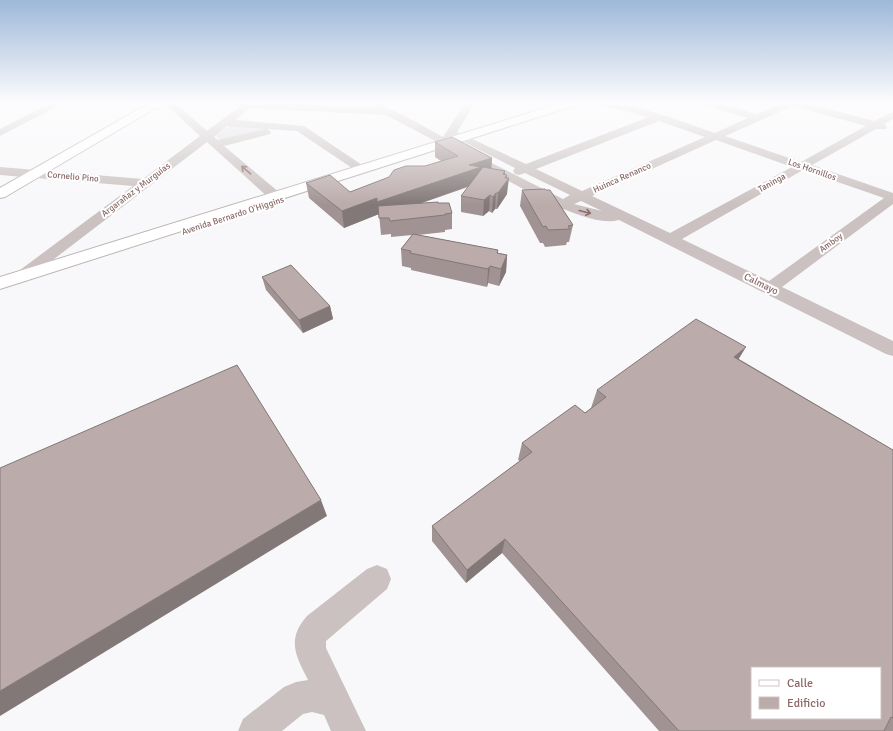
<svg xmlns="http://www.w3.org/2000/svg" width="893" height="731" viewBox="0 0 893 731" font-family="Signika,sans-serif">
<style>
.green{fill:#dddbe4}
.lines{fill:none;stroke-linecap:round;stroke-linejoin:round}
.major-casing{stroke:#beb5b4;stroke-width:2}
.minor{fill:#cac1c0;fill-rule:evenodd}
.major{fill:#fff;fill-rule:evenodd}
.wall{fill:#a19393}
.shaded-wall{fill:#837878}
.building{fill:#bbabab;stroke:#837878;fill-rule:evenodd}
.oneway{stroke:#8d6d6b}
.labels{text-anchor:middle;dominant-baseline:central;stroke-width:4;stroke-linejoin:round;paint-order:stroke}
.far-street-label{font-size:9px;fill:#8a6967;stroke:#fff}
.street-label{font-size:10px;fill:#8a6967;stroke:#fff}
</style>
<rect width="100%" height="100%" fill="#f8f8fa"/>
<path class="green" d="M230,125L274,128L221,141L216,136Z"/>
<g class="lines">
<g class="major-casing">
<g id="major">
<path d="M152,103H168L167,105L154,109L5,197L0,198V188L146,105Z"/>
<path d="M561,103H577L576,105L0,289V277Z"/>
</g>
</g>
<g class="minor">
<path d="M51,103H64L0,136V129Z"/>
<path d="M164,103H175L207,131L239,107L233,106L232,103H275L375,108L376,105C385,103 432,131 443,137L465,103H475L457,132L526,164L649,117L598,105L596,103C638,103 676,120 715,133L748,118L704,105L702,103H718L757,114L783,103H805L874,121L893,112V119L884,124L887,127L886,129H876L812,165L893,193V204L782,287L893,341V356L886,354L619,220C599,225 576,213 557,207L464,157L462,155L464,153H472L563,199L570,195L525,173L519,175L515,174L513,171L515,168L460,140L453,138L449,144H441L386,115L250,108L235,120L304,126L368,169L366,172H358L297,131L267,129L271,132L270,134L224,146L280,193L282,196L280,199H270L207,142L28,279L22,281L16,279L14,276L16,273L133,186L0,175V167L143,179L200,136ZM793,106L866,126L801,162L725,136ZM659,121L705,137L582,191L536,169ZM227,126L266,129L218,140L214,137ZM716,140L792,167L670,233L592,196ZM803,170L884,198L769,281L682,239ZM581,201L602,211L574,204Z"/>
<path d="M377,565L387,569L391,579L387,589L326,641V648L366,731H331L324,715L312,712L303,714L282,731H238L243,719L284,687L296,682L308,680C296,656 286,640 307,616L367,569Z"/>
</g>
<use href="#major" class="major"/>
</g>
<g class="wall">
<path d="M435,142L492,158L491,169L505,171V175L507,178V194L497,209H495L492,213L489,211L483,216L461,212V196L468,187L422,203H438L452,213V229L445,230V232L418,235L498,250V253L507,255L506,272L499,286L488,283L487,287L411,270V268L402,266L401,249L412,235L391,237V234L381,235L379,214L344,228L309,198L306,183L350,192L389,177L441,161L435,157Z"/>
<path d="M522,190L573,225L569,242H567L566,245L545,247L543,243H540L520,206Z"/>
<path d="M262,277L330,306L333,319L303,333L266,290Z"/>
<path d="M739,359L893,450V731H659L502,553L466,583L432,541V526L520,461L518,460L522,443L585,413L591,408L597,390Z"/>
</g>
<g class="shaded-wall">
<path d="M492,158L491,173L480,182L379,218V214L344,228L342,211L377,198L469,165Z"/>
<path d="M505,171L504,185L505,178L507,175V181L509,178L507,194L497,209L498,193L503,174Z"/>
<path d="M496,193L495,209L492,213L493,197Z"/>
<path d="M490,195L489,211L483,216L484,200Z"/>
<path d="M507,255L506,272L499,286L501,269Z"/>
<path d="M490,266L488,283L487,287L488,269Z"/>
<path d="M330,306L333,319L303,333L299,320Z"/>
<path d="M746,347L735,365L734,357Z"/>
<path d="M321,500L327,516L0,716V691Z"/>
<path d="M505,539L502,553L466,583L467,570Z"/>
</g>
<g class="building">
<path d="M452,137L492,158L469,165L481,167L377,202V198L342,211L306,183L330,175L350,192L389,177L394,170L406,166H425L458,156L435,142Z"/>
<path d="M483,167L505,171L503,174L507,175L505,178H509L498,193H496L493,197L490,195L484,200L461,196Z"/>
<path d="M545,189L546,190H550L573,225L568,226L570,229L548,230L546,226L543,227L522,190Z"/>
<path d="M438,202V203H449L452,213L445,214V215L390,221L389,218H379L378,206Z"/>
<path d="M413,234L498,250L497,253L507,255L501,269L490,266L488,269L410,253L411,251L401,249Z"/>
<path d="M291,265L330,306L299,320L262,277Z"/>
<path d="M696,319L746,347L734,357L893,450V718L891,717L884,731H679L505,539L467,570L432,526L532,452L522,443L575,405L585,413L606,397L597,390ZM752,668H880V718H752Z"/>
<path d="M237,365L321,500L0,691V468Z"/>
</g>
<defs><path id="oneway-shaft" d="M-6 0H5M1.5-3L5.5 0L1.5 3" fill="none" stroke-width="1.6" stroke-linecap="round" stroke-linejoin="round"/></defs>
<g class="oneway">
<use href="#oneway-shaft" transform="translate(246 170) rotate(-139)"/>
<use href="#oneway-shaft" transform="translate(585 212) rotate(14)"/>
</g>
<linearGradient id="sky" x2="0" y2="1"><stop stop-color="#9eb8d9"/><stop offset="0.5" stop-color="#fcfcfd"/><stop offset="1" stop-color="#fcfcfd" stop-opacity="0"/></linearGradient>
<rect width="893" height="205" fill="url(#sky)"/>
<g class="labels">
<g class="far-street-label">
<text transform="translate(812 170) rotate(19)">Los Hornillos</text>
<text transform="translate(73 177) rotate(5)">Cornelio Pino</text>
<text transform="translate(622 178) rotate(-24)">Huinca Renanco</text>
<text transform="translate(772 183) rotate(-29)">Taninga</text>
<text transform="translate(136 190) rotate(-37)">Argarañaz y Murguías</text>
<text transform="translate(233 216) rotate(-18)">Avenida Bernardo O'Higgins</text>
<text transform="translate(831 243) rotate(-36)">Amboy</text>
</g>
<g class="street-label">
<text transform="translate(761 284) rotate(26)">Calmayo</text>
</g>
</g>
<rect x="751" y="667" width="130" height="52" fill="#ffffff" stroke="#d0c3c2"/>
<rect x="759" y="680" width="20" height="6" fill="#ffffff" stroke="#d0c3c2"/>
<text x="787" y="687" font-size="12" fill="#8a6967">Calle</text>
<rect x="759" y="697" width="20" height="12" fill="#bbabab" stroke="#d0c3c2"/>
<text x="787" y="707" font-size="12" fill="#8a6967">Edificio</text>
</svg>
